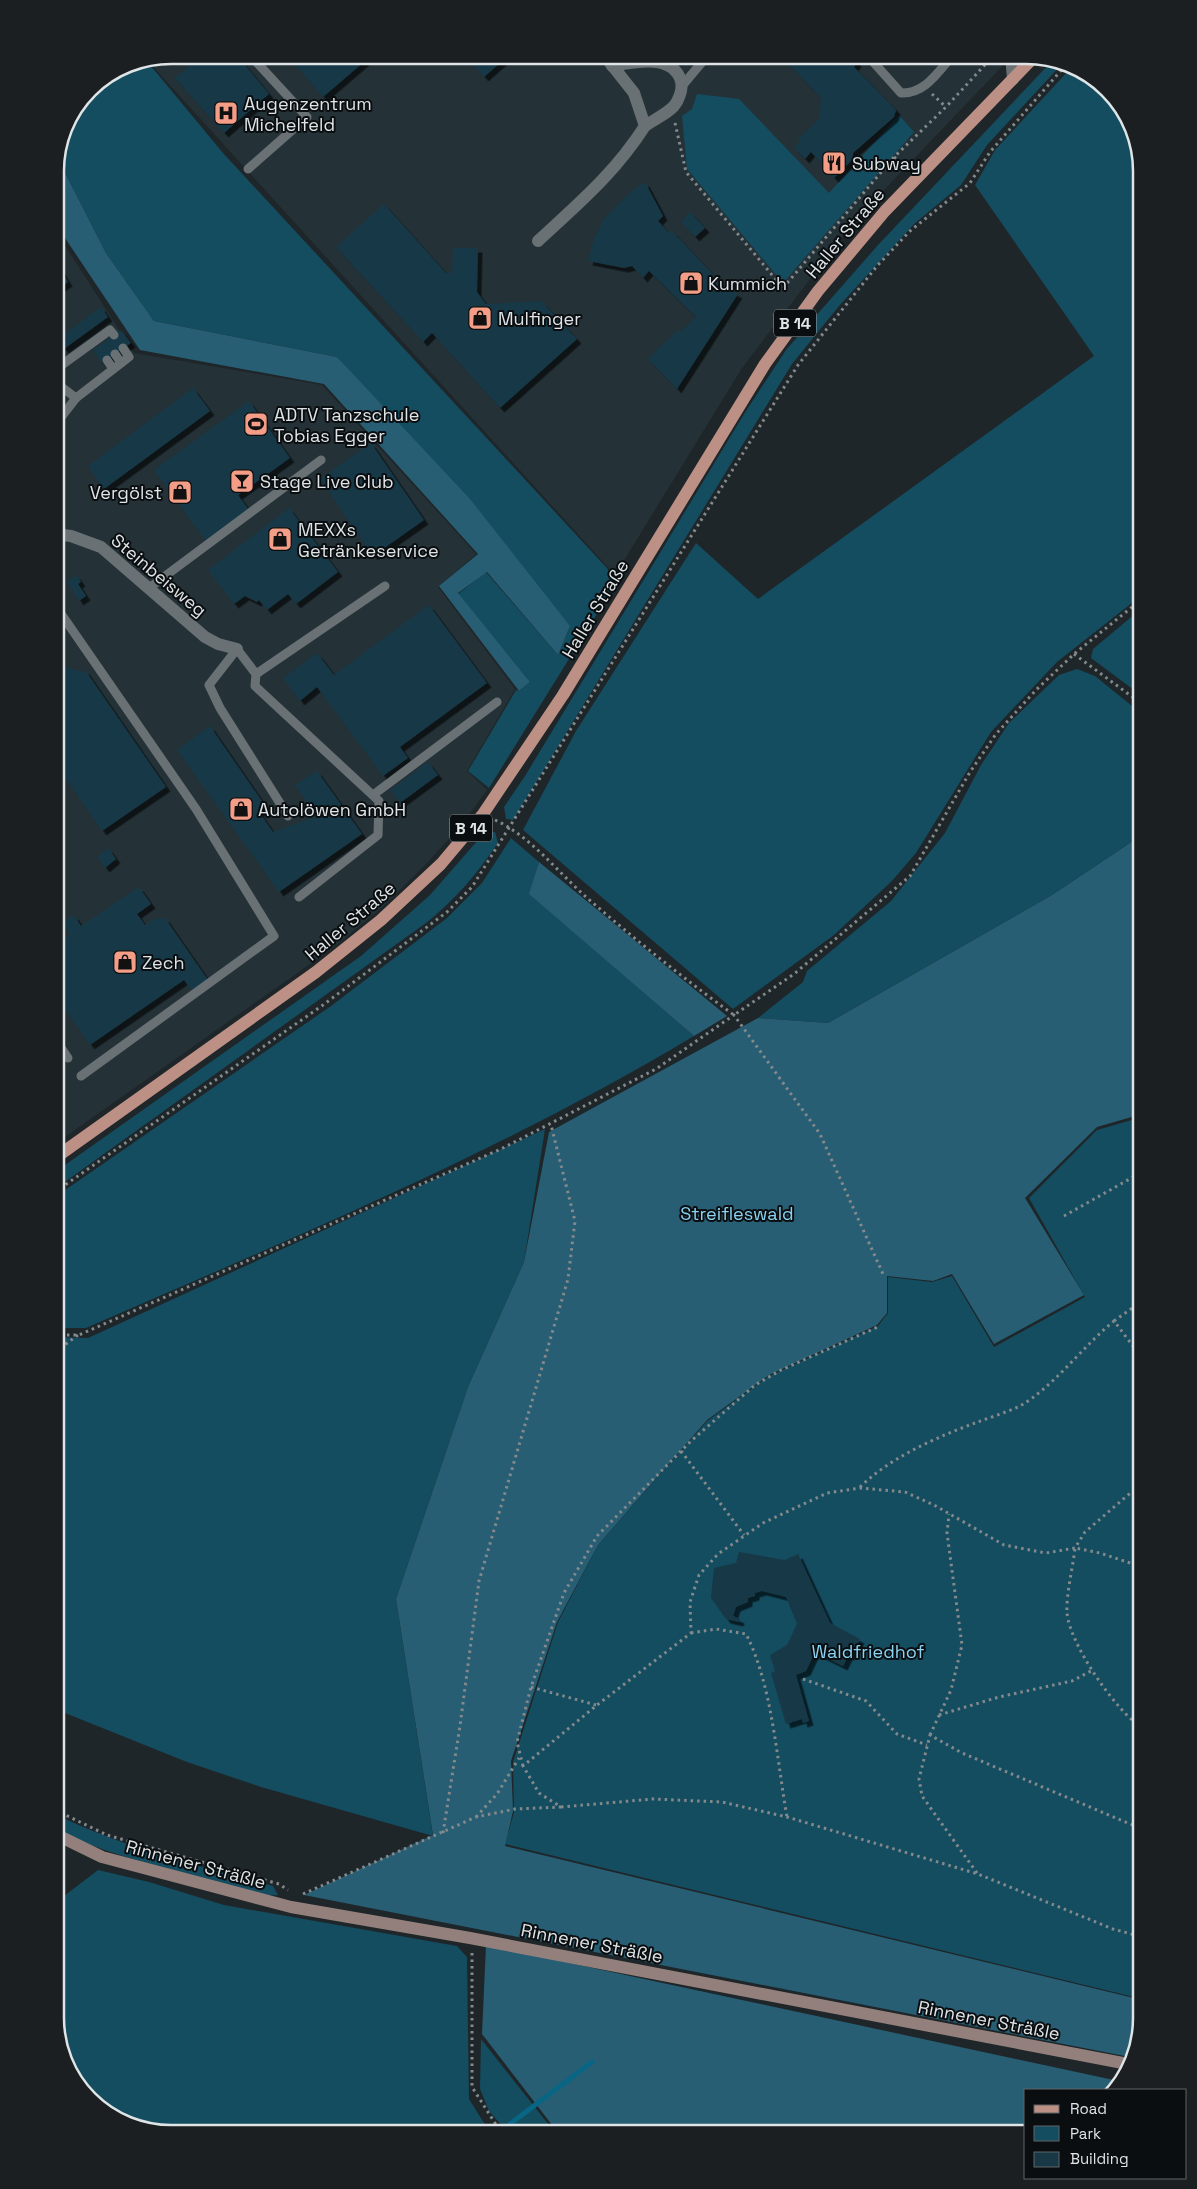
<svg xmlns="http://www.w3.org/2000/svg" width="1197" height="2189" viewBox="0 0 1197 2189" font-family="'Space Grotesk',sans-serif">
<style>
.built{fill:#243238}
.green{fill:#144c60}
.forest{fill:#275e74}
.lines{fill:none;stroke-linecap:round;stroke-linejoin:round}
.stream{stroke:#086684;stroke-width:5}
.building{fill:#183846;filter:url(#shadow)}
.path{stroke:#848a8c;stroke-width:3;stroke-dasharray:2.5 4;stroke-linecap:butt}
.lane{stroke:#697175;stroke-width:9}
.street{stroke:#697175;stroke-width:12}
.secondary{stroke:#93807c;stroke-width:12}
.primary{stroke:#bc9084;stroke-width:12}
.labels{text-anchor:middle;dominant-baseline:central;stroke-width:4;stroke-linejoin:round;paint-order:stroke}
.shield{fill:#0b0e10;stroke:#9fa4a6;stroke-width:1}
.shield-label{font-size:16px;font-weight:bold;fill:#dfe4e6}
.poi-label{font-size:18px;fill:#dfe4e6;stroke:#0b0e10;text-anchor:start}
.street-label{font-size:18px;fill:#dfe4e6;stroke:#0b0e10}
.park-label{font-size:18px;fill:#89d2f2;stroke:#0b0e10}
.rim{fill:none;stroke:#dfe4e6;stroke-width:2.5}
</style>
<defs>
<filter id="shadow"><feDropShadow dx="4.5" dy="4.5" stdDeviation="0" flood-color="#0009"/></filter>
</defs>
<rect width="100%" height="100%" fill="#1f2629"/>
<g class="built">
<path d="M171,55H1013L856,219L742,368L615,575L147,60Z"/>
<path d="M55,230L134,353L322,385L476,554L438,587L515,689L467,771L487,790L459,828L424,866L380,909L334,947L55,1144Z"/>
</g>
<g class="green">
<path d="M146,60L223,153L618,580L489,788L468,771L516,690L519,691L530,682L458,594L486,572L558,655L570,626L337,357L154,321L106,253L57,157L64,126L89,89L127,64Z"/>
<path d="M1051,62L1061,65L987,145L961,185L914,224L839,306L792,364L513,820L506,819L504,807L525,776L744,414L786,350L878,245Z"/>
<path d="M1070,69L1097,79L1133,126L1142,171V595L1057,662L991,732L916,853L892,881L834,935L733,1009L523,830L576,731L696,543L758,599L1094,356L975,185L995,150Z"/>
<path d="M697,94L739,99L829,193L899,115L914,132L783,283L687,169L682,116L692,109Z"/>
<path d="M1142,608V696L1091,658L1093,649Z"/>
<path d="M1077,669L1095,676L1142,714V835L1052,895L828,1023L758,1018L803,982L807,971L891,901L945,833L981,765L1009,723L1059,675Z"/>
<path d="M495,832L498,843C475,876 458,897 426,923L55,1189V1172L361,956L430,895L478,840L486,833Z"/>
<path d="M511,838L539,862L530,894L694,1036C501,1152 292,1238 86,1328H62L55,1325V1197L331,1006L447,918L482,883Z"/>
<path d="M1142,1117V1999L505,1844L514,1812L513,1762L558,1622L598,1545L707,1421L769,1376L878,1326L888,1313V1277L932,1282L952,1276L994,1347L1085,1297L1029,1198L1097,1130Z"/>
<path d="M545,1129L524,1262L468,1387L396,1599L433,1836L261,1787L187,1762L55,1709V1337L88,1338Z"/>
<path d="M55,1814C127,1849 196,1865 273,1886L278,1895C256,1897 222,1885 200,1878C151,1864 101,1852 55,1830Z"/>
<path d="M98,1870L149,1882L224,1905L457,1946L467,1957L469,2099L491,2134H163L106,2114L64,2063L55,2018V1903Z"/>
<path d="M481,2039L556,2134H509L489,2111L480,2089Z"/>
</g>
<g class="forest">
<path d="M57,157L106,253L154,321L337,357L470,499L570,626L558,655L487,572L458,593L530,682L519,691L439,586L478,554L324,384L140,350L55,223Z"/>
<path d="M1142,835V1114L1097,1127L1025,1198L1084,1295L994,1344L952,1274L933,1281L887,1276V1313L877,1325L769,1375L707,1420L598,1545L557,1622L511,1761L513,1811L505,1846L1142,2000V2019L1130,2057L304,1895L433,1835L396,1599L468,1387L524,1262L549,1132L758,1018L828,1023L1052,895Z"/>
<path d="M539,862L727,1016L694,1036L529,894Z"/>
<path d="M486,1945L1123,2082L1113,2090H1026V2134H559L482,2034Z"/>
</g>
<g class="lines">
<path class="stream" d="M510,2124L592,2062"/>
</g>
<g class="building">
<path d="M202,55H237L269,94L224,133L175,78Z"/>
<path d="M287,55H372L323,97Z"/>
<path d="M465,55H509L484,77Z"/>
<path d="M780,55H850L857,62L854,67L896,110L894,117L853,153V159L834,178L811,152L805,159L794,148L800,141L798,139L819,119L821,98Z"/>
<path d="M645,182L663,216L658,221L668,232L672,231L726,288L738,294L677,389L648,359L678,330L680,332L696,317L649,271L643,278L632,266L624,268L588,261L594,238L604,219L629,193Z"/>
<path d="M384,204L446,273H452L453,248H478L477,292L486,304L541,301L577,339L500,408L432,333L423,342L336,247Z"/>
<path d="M690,212L705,228L695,237L681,222Z"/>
<path d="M55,260L68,282L61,287L55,279Z"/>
<path d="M101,307L108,317L64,349L57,340Z"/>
<path d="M121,330L131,343L102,363L93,350Z"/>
<path d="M193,388L210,411L104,489L88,466Z"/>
<path d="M249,401L290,458L238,495L249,510L206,541L154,470Z"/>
<path d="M371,443L424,520L373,556L320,479Z"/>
<path d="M289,508L338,572L296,604L288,594L267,610L259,600L257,602L245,596L234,604L208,570Z"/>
<path d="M76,575L81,582L78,584L86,596L79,601L67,582Z"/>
<path d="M429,605L487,683L400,747L408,758L383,776L317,687L300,701L283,678L317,653L334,675Z"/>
<path d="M67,667L82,672L85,670L166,787L102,831L55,763V691Z"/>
<path d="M210,726L266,807L259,812L273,832L317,816L295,785L317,771L362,834L279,892L177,750Z"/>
<path d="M428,762L438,775L400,803L390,790Z"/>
<path d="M108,848L116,859L105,868L97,857Z"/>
<path d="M139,887L151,904L137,914L145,925L154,919L165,918L208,980L192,991L184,980L90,1045L60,1002L55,1006V944L70,934L62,923L74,915L81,926Z"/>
<path d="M739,1552L785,1560L798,1554L830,1623L860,1639L852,1655L848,1656L843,1666L815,1652L806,1671L796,1675L809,1721L803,1723L802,1719L786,1724L771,1673L775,1671L770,1655L787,1645L797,1624L786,1597L762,1591L755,1593V1596L748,1598V1602L736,1607L733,1616L740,1619L739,1622L726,1619L711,1598L714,1568L736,1563Z"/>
</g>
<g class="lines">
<g class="path">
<path d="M769,60L774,55"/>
<path d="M932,94L946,107"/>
<path d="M675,123L686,172L783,288L894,157L946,107L994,55"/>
<path d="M894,157L908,169"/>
<path d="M1074,654L1142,704"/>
<path d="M495,820C530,836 556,870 585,896C633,938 683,978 734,1015L794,974L910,876L970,772L996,734L1036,690L1074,654L1142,599"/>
<path d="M55,1192L323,1005L447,912L472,887L798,365L877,266L910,231L970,183L990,152L1064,67"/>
<path d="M1064,1216L1142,1172"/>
<path d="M1114,1321L1142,1301"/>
<path d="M55,1331L62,1335H79L501,1149L656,1069L734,1015L820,1134L883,1274"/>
<path d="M55,1352L78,1335"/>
<path d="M681,1451L744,1535"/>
<path d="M860,1487C891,1457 935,1438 975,1423C989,1418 1004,1413 1018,1407C1052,1389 1083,1346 1114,1321L1142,1358"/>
<path d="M691,1633L716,1629L746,1634C772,1684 777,1761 787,1817"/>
<path d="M803,1679L866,1701L897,1734L927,1745"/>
<path d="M531,1687L596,1705"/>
<path d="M939,1715L999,1697L1072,1681L1091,1671"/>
<path d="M1142,1728C1116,1711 1070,1645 1067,1613C1066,1594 1073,1567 1075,1548L1100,1553L1142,1567"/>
<path d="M930,1735L951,1690L962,1645L947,1533L949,1514"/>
<path d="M523,1766L517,1742L531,1687L564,1593L597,1536L691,1441L755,1385L781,1370L880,1326"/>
<path d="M561,1807L653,1799L722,1802L787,1817L978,1874L1113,1929L1142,1937"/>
<path d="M55,1810L107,1835L279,1884L288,1890"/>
<path d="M476,1817L497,1794L519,1758"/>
<path d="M443,1833L460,1726L479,1581L568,1279L575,1221L551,1125"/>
<path d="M977,1873L922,1796L919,1779L930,1735L962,1753L1142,1829"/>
<path d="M303,1894L476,1817L515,1809L561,1807L539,1793L523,1766L597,1705L691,1633L690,1602L699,1575L718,1554L763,1523L827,1493L860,1488L905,1492L934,1505L1004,1545L1046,1553L1075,1548L1085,1532L1142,1483"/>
<path d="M472,1953V2087L502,2134"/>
</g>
<g class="lane">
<path d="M867,55L901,93C925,94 938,72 953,55"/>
<path d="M682,86L708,55"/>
<path d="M248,169L307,117L250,55"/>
<path d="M115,354L121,363"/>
<path d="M107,360L113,369"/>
<path d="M55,373L63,364L110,330L114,335"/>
<path d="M55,382L76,398"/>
<path d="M55,425L76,398L129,357L123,348"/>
<path d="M149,588L321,460"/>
<path d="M55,605L196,809L274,936L81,1076"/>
<path d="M256,674L255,686L379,801L378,835L299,897"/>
<path d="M373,795L497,702"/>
<path d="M288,816L220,708L209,685L237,649L256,674L385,586"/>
<path d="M55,1039L68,1058"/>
</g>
<g class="street">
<path d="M1011,55L1013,79"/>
<path d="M612,66C634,62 673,53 681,81C683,89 679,100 674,106C667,114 653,120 645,126"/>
<path d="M538,241C579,203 614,174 645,126L634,93L604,55"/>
<path d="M55,534L71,536L101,547L205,637L218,644L237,649"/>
</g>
<path class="secondary" d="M55,1834L102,1857L291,1907L470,1938L1128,2064"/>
<path class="primary" d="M55,1158L316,972L381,920L441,864L483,814L563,695L765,364L818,291L885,211L1035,56"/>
</g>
<defs>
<g id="hospital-square" transform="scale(1.25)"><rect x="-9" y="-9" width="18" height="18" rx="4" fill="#f49e87" stroke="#0b0e10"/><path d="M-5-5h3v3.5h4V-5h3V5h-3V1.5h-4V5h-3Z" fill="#111"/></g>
<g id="restaurant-square" transform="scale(1.25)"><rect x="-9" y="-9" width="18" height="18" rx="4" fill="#f49e87" stroke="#0b0e10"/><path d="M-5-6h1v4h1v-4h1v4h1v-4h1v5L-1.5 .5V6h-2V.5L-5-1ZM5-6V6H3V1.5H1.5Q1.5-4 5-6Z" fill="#111"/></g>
<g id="shop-square" transform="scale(1.25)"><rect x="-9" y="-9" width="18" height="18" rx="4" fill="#f49e87" stroke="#0b0e10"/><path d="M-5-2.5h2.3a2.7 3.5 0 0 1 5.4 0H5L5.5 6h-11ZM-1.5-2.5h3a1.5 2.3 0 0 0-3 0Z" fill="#111"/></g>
<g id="stadium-square" transform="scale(1.25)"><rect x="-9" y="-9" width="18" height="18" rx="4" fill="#f49e87" stroke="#0b0e10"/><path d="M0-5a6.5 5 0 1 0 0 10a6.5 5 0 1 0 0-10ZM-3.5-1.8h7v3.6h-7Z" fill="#111"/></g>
<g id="bar-square" transform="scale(1.25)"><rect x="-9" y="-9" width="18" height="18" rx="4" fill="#f49e87" stroke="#0b0e10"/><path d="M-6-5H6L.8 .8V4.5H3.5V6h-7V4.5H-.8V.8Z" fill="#111"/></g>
</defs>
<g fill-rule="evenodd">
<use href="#hospital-square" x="226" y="113"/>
<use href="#restaurant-square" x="834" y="163"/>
<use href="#shop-square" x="691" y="283"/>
<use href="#shop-square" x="480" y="318"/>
<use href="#stadium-square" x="256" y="424"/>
<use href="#bar-square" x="242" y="481"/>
<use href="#shop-square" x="180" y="492"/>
<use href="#shop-square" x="280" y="539"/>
<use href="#shop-square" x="241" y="809"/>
<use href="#shop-square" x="125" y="962"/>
</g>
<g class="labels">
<g class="shield">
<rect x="774" y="309.5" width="42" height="27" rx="4"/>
<rect x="450" y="814.5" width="42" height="27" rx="4"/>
</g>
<g class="shield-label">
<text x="795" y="323">B 14</text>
<text x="471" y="828">B 14</text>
</g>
<g class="poi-label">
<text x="244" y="103">Augenzentrum<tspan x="244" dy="21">Michelfeld</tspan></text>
<text x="852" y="163">Subway</text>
<text x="708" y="283">Kummich</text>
<text x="498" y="318">Mulfinger</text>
<text x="274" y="414">ADTV Tanzschule<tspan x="274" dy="21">Tobias Egger</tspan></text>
<text x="260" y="481">Stage Live Club</text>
<text x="162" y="492" text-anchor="end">Vergölst</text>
<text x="298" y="529">MEXXs<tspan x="298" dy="21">Getränkeservice</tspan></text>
<text x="258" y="809">Autolöwen GmbH</text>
<text x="142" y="962">Zech</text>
</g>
<g class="street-label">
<text transform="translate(845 233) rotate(-50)">Haller Straße</text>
<text transform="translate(159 575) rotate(40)">Steinbeisweg</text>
<text transform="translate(595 609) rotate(-59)">Haller Straße</text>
<text transform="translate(350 921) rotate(-40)">Haller Straße</text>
<text transform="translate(196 1864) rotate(15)">Rinnener Sträßle</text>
<text transform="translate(592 1943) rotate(11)">Rinnener Sträßle</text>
<text transform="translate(989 2020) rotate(11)">Rinnener Sträßle</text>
</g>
<g class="park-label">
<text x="737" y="1213">Streifleswald</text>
<text x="868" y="1651">Waldfriedhof</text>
</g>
</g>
<path d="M0 0H1197V2189H0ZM171 64H1026A107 107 0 0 1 1133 171V2018A107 107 0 0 1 1026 2125H171A107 107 0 0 1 64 2018V171A107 107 0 0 1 171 64Z" fill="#1c1f21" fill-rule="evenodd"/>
<path class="rim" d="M171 64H1026A107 107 0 0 1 1133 171V2018A107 107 0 0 1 1026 2125H171A107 107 0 0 1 64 2018V171A107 107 0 0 1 171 64Z"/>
<rect x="1024" y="2089" width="162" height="90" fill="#0b0e10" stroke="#606466"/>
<rect x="1034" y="2105" width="25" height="8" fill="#bc9084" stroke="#606466"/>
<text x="1070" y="2114" font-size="15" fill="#dfe4e6">Road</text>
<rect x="1034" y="2126" width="25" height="15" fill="#144c60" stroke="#606466"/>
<text x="1070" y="2139" font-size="15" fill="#dfe4e6">Park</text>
<rect x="1034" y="2152" width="25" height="15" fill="#183846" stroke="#606466"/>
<text x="1070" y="2164" font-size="15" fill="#dfe4e6">Building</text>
</svg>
